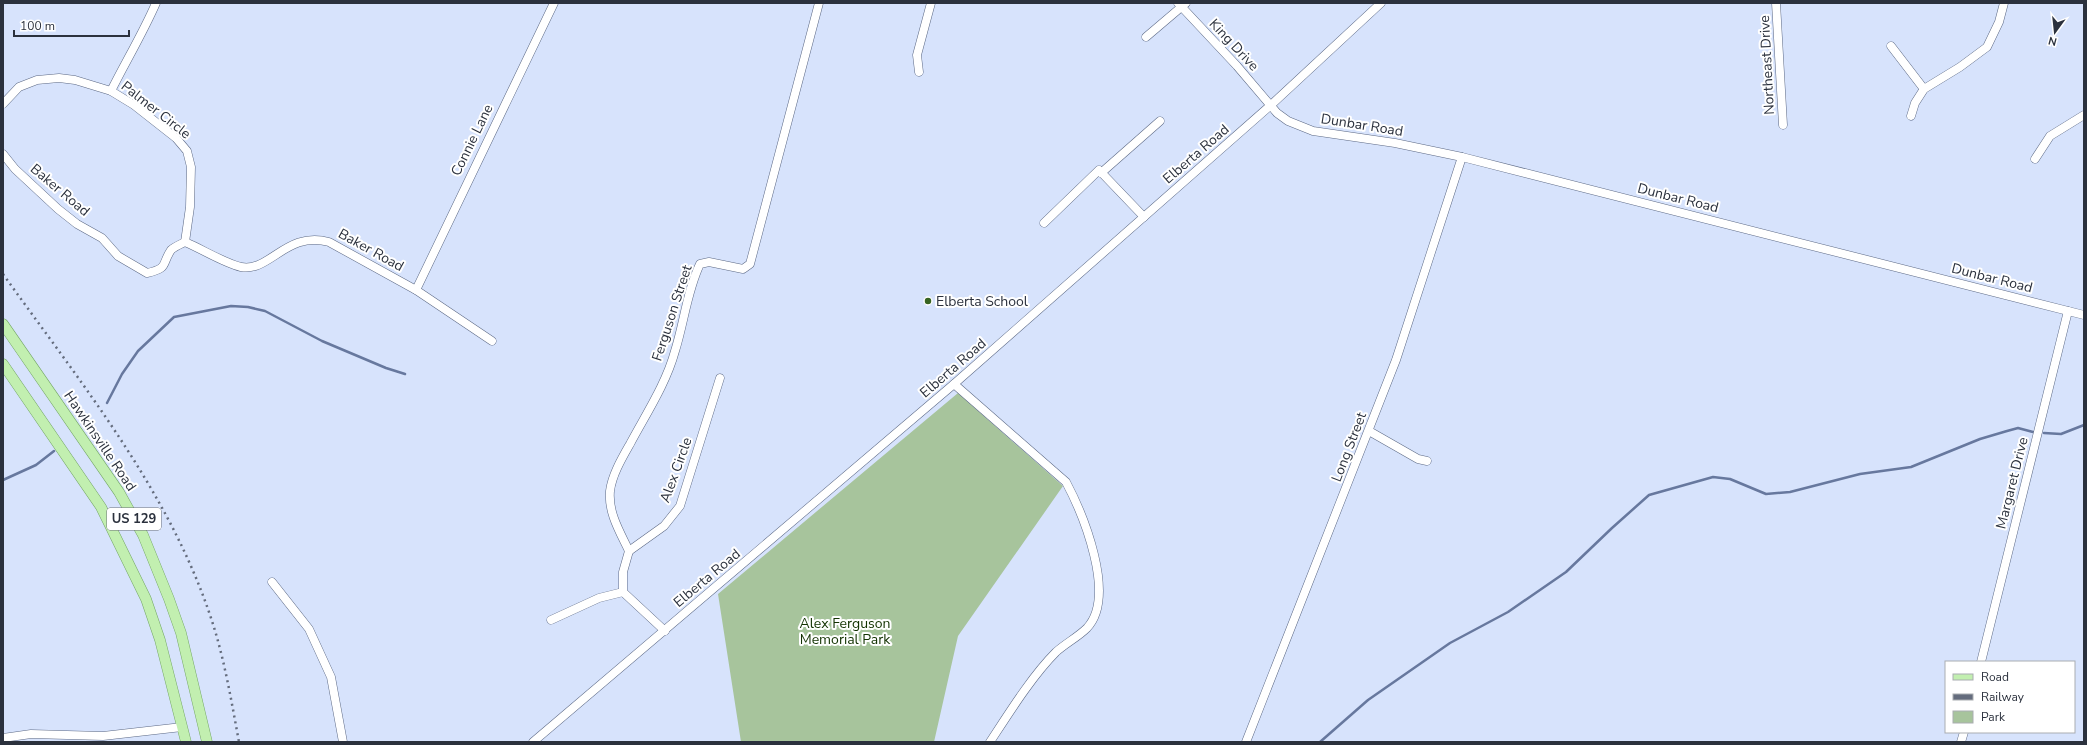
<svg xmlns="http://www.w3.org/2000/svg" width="2087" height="745" viewBox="0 0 2087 745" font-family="'Nunito Sans',sans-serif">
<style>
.green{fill:#a7c49c}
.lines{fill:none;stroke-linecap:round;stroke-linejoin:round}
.stream{stroke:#67789e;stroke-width:2.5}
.minor-casing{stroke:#5c6985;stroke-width:9}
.major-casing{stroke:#73a565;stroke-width:11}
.minor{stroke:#fff;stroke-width:8}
.major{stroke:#c2efb0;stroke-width:10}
.rail{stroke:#646c7d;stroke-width:2.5;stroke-dasharray:2 4;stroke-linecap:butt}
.poi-dot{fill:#376422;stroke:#fff;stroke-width:1.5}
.labels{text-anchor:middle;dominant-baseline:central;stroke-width:4;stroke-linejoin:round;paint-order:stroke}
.shield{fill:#fff;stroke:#6b6f77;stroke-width:1}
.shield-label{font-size:13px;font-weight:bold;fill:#2b313d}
.street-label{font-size:14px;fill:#2b313d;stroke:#fff}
.poi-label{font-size:14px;fill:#2b313d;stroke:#fff;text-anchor:start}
.park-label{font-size:14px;fill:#123201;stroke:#fff}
</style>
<rect width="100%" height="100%" fill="#d7e3fc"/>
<path class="green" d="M958,393L1063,486L958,636L934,742H741L718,594Z"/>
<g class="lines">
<g class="stream">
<path d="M107,403L122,374L138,351L174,317L231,306L248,307L265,311L322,341L386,368L405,374"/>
<path d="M2044,433L2061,434L2084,425"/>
<path d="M3,480L36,465L54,451"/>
<path d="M1320,742L1368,700L1450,643L1508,612L1566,572L1612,528L1649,495L1713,477L1730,479L1766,494L1790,492L1860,474L1911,467L1980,439L2007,431L2018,428L2033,432"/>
</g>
<g class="minor-casing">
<g id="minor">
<path d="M1178,3L1237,66L1277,113L1288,121L1313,131L1395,143L1462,157L2084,315"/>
<path d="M1776,3L1783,125"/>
<path d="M1146,37L1186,3"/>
<path d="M1891,46L1924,89"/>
<path d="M919,72L917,55L931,3"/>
<path d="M111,91C126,61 143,33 156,3"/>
<path d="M3,104L19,87L37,80L59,78L75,80L111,91L134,105L176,138L187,151L191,167L190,207L185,242"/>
<path d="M1911,116L1915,103L1924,89L1960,67L1987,47L1999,22L2004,3"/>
<path d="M3,154L15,169L58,209L77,224L102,238L118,256L147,273C169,268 161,265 171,250C174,247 181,244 185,242C202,249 224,263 241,267C269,273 287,230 329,242L416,290L492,341"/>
<path d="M2035,159L2050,136L2084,115"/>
<path d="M1101,173L1160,121"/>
<path d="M1044,223L1099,170L1144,217"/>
<path d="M416,290L554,3"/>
<path d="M954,384L1066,482C1083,514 1117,596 1087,628C1078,637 1066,643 1056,652C1032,676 1009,713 990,742"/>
<path d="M1369,431L1418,459L1427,461"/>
<path d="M629,551L664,526L680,506L720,378"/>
<path d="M272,582L309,629L331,677L343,742"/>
<path d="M551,620L599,598L623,592"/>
<path d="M665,631L623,592V572L629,551C620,532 608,513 610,491C612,475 622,458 630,444C646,414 666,384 675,351C684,323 687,291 700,264L709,262L743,269L750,264L819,3"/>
<path d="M1981,662L2068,311"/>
<path d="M3,738L31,734L103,736L182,727"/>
<path d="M533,742L954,384L1271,105L1381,3"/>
<path d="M1246,742L1396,360L1462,157"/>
<path d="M1961,742L1964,732"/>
</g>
</g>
<g class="major-casing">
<g id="major">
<path d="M3,324L119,492L143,535L169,599L181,633L207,742"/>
<path d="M3,364L101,507L146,599L160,640L186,742"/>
</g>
</g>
<use href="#minor" class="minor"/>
<use href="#major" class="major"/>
<path class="rail" d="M3,274C80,382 167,488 210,615C224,656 231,699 239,742"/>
</g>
<circle class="poi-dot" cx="928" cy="301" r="4"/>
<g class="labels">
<rect class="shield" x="107" y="508" width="54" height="22" rx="3"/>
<g class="shield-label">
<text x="134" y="519">US 129</text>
</g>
<g class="street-label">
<text transform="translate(1234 45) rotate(47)">King Drive</text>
<text transform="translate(1767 65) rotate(-93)">Northeast Drive</text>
<text transform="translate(156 110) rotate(38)">Palmer Circle</text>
<text transform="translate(1362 125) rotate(9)">Dunbar Road</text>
<text transform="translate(472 140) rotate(-64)">Connie Lane</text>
<text transform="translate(1196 154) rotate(-41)">Elberta Road</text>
<text transform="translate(60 190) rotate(40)">Baker Road</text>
<text transform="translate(1678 198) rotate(14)">Dunbar Road</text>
<text transform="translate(371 250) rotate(29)">Baker Road</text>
<text transform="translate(1992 278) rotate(14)">Dunbar Road</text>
<text transform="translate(672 313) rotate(-72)">Ferguson Street</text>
<text transform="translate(953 368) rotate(-41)">Elberta Road</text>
<text transform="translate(100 441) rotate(56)">Hawkinsville Road</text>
<text transform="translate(1349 447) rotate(-69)">Long Street</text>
<text transform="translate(676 470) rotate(-70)">Alex Circle</text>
<text transform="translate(2012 483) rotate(-76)">Margaret Drive</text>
<text transform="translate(707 578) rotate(-40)">Elberta Road</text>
</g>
<g class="poi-label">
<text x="936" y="301">Elberta School</text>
</g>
<g class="park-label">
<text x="845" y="623">Alex Ferguson<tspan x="845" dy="16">Memorial Park</tspan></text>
</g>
</g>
<rect width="2087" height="745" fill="none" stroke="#2b313d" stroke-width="8"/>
<rect x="1945" y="661" width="130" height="72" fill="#ffffff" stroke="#aaadb1"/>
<rect x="1953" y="674" width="20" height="6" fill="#c2efb0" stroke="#aaadb1"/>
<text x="1981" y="681" font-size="12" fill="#2b313d">Road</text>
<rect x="1953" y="694" width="20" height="6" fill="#646c7d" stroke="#aaadb1"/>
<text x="1981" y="701" font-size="12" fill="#2b313d">Railway</text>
<rect x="1953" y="711" width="20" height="12" fill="#a7c49c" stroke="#aaadb1"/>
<text x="1981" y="721" font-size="12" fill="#2b313d">Park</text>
<g transform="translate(2055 32) rotate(195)" stroke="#ffffff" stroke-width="3" paint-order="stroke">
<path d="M0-3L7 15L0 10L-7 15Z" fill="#2b313d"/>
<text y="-6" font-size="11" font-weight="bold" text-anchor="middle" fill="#2b313d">N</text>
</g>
<path d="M14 30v6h115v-6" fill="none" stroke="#2b313d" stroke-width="2"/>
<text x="20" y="30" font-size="12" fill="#2b313d" stroke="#ffffff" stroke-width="3" paint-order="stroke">100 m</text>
</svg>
